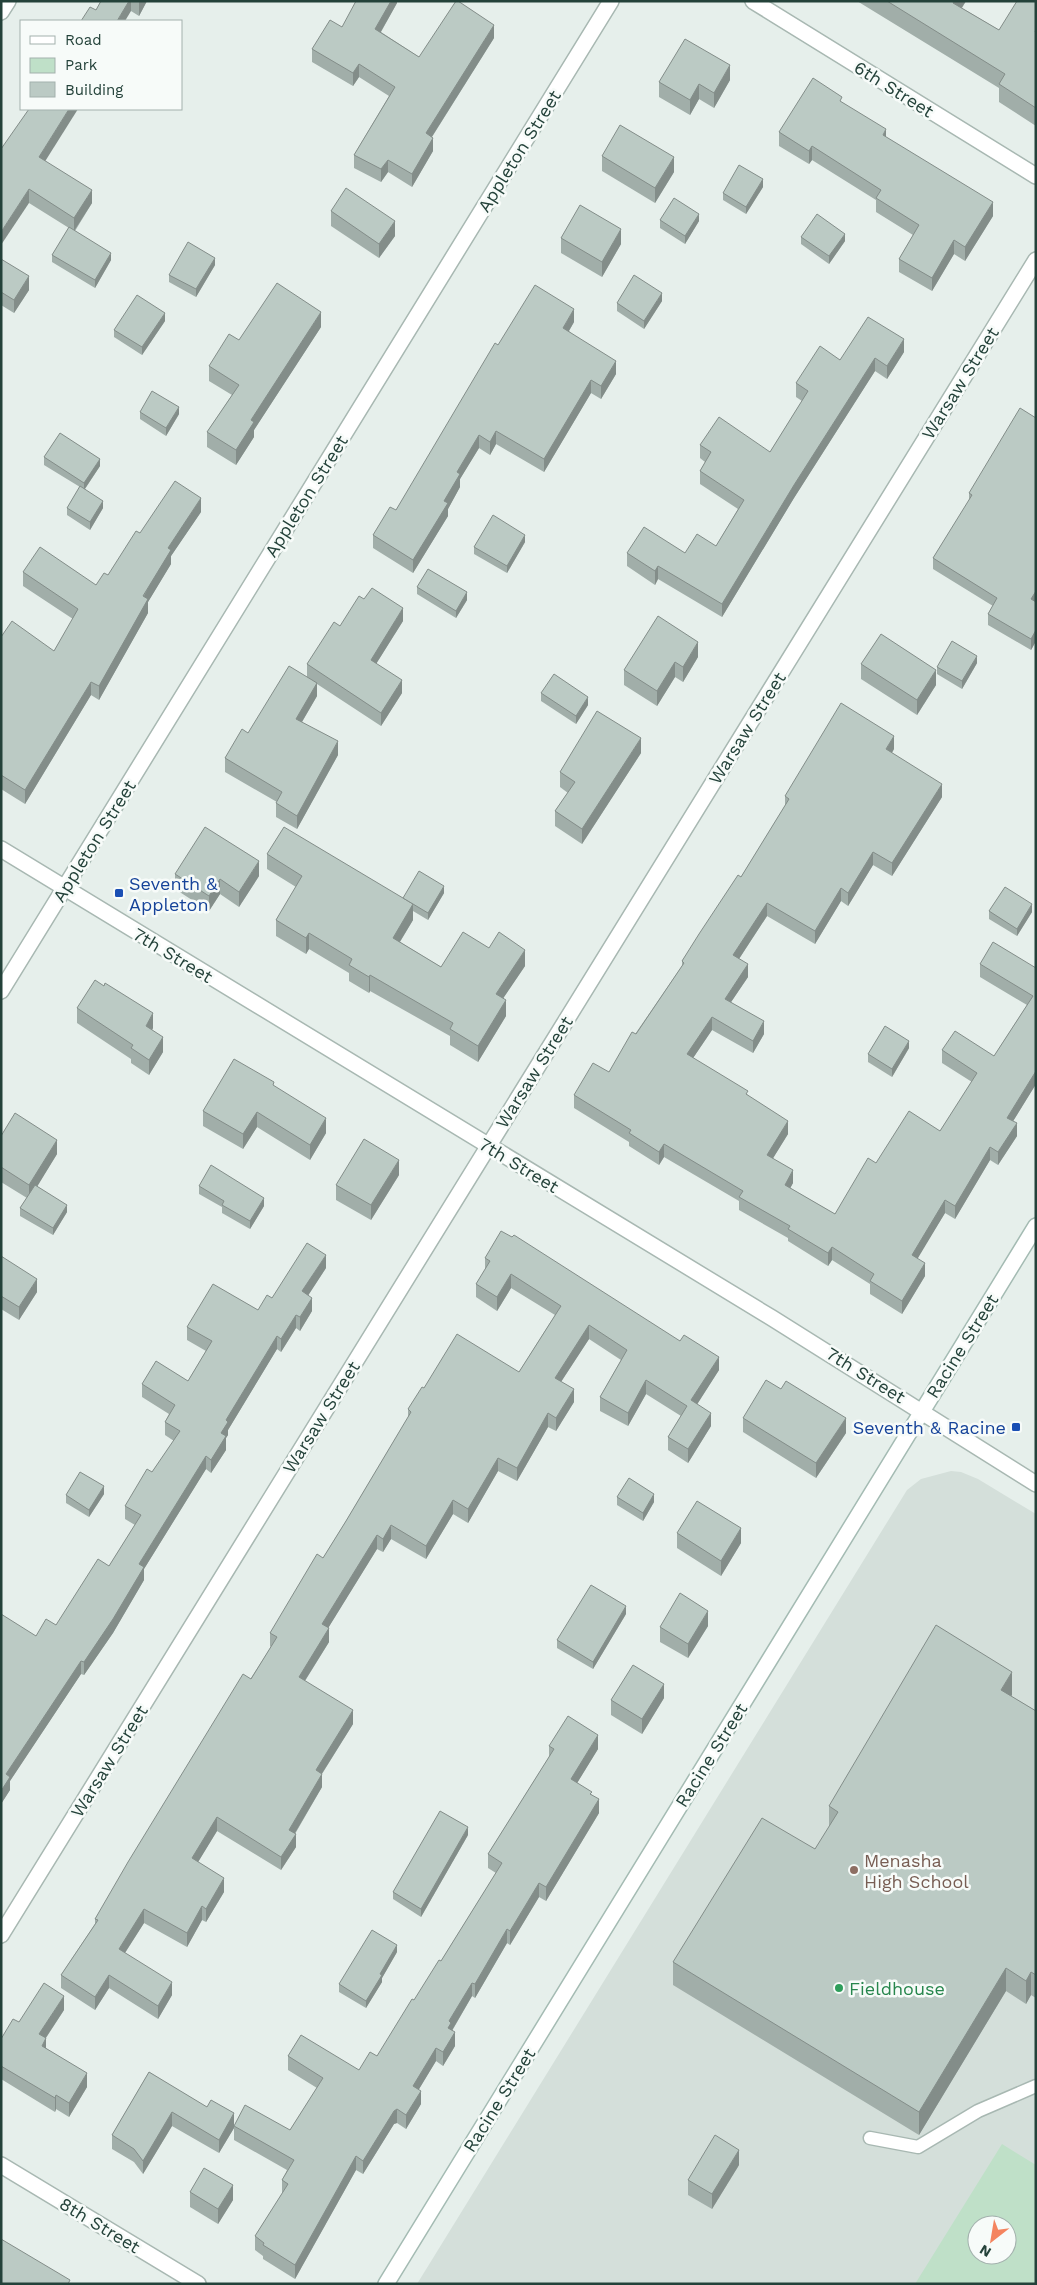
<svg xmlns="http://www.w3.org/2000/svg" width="1037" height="2285" viewBox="0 0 1037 2285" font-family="'Work Sans',sans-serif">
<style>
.built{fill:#d4dfda;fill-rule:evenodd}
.green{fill:#bfe0c8;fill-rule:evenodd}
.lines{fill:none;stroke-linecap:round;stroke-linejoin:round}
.service-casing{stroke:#a8b8b2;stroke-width:15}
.minor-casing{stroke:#a8b8b2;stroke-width:18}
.tertiary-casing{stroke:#a8b8b2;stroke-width:18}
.secondary-casing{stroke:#a4bbb3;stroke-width:18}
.service{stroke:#fff;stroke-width:12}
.minor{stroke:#fff;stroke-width:15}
.tertiary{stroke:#fff;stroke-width:15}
.secondary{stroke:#fff;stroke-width:15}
.wall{fill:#a1aea9}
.shaded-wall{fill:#838d89}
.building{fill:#bbcac4;stroke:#838d89}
.transit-dot{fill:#1a4fb4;stroke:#f7fbf9;stroke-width:2}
.education-dot{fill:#8d6e63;stroke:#f7fbf9;stroke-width:2}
.leisure-dot{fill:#2e9e5b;stroke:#f7fbf9;stroke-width:2}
.labels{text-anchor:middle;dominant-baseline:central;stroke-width:5;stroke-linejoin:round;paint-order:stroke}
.street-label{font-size:18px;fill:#24423a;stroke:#f7fbf9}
.transit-label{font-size:18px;fill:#164399;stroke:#f7fbf9;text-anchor:start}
.education-label{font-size:18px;fill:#785e54;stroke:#f7fbf9;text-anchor:start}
.leisure-label{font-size:18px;fill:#27864d;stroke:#f7fbf9;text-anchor:start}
</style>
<rect width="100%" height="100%" fill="#e6efeb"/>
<path class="built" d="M951,1471L961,1472L978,1479L1036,1514V2284H417L907,1490L921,1479ZM977,2225H1007V2255H977Z"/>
<path class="green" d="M1002,2144L1036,2165V2284H915ZM977,2225H1007V2255H977Z"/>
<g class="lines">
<g class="service-casing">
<path id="service" d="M870,2138L918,2147L978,2111L1036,2086"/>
</g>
<g class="minor-casing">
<g id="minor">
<path d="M753,1L1036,176"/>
<path d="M1,12L8,1"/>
<path d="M1,991L611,1"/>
<path d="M1,1935L1036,260"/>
<path d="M1,2165L198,2284"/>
</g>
</g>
<g class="tertiary-casing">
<path id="tertiary" d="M1,849L772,1318L1036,1484"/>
</g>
<g class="secondary-casing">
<path id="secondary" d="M386,2284L1036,1226"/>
</g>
<use href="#service" class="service"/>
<use href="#minor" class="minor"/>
<use href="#tertiary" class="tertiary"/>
<use href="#secondary" class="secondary"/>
</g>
<g class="wall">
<path d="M101,1H147L139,16L131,11L81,21L96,10Z"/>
<path d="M397,1V3L381,32L419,57L494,38L432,137L433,151L412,187L388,172L381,182L354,168V155L389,96L359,77L353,86L312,62V49L342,27Z"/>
<path d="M857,1H966L962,8L999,30L1036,1V126L999,102V88Z"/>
<path d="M730,80L714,108L699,99L690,115L659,97V82Z"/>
<path d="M842,102L886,137L993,216L965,261L954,254L932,291L899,272V259L913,235L876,212V200L812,160L809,164L779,146V132Z"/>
<path d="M29,109L45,161L92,203L75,231L111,260L95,288L52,262V255L69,228L29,203Z"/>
<path d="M602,156L674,172L655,203L602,171Z"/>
<path d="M763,187L746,214L723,200V193Z"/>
<path d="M331,211L395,236L379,258L331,226Z"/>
<path d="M660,220L699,221L685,244L660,228Z"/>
<path d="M801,237L845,241L829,264L801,244Z"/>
<path d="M561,238L621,244L602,277L561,253Z"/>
<path d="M1,259L29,290L14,313L1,305Z"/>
<path d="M215,265L196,297L169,282V275Z"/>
<path d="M662,301L644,329L617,311V303Z"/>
<path d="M165,321L142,355L114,337V330Z"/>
<path d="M574,322L569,331L616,374L601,399L591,393L544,472L496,444L490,455L479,448L460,479V487L448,509V516L413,573L373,548V535L396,510L498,345Z"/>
<path d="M321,327L254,430V437L236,465L207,447V432L232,395L209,381V366L239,340Z"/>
<path d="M904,352L887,379L875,371L794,498L722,617L658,579L655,585L627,566V553H685L716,546L738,509L700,484V471L705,462L700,458V445L770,452L802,401L796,397V383L840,360Z"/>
<path d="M140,412L179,414L166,436L140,419Z"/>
<path d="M1036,418V641L1031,650L988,625V614L993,606L933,569V558L969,501V493Z"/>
<path d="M44,457L100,466L85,489L103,508L90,530L67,515V508L80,487L44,465Z"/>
<path d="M201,512L171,556V564L148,602V613L99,700L91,695L25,804L1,789V637L54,651L73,619L23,586V572L96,585L108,575L140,533Z"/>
<path d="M525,542L507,573L474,554V547Z"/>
<path d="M417,587L467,600L456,618L417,594Z"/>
<path d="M403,621L376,664L402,693L381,726L317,684V696L302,722L338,755L297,829L276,817V803L277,802L225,772V758L248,733L307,677V664L340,626Z"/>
<path d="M698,657L683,682L675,677L657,706L624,685V670Z"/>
<path d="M977,663L962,689L937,674V667Z"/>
<path d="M861,664L936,685L917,715L861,679Z"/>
<path d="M541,693L588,705L576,724L541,701Z"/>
<path d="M894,749L892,753L942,797L892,876L873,865L848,906L841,901L815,944L767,916L739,959L748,977L731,1002L764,1034L753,1053L712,1030L693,1058L748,1095L788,1134L773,1158L793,1183L790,1188L835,1214L876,1163L940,1131L972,1082L942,1063V1050L994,1056L1027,1005L980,977V964L1036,968V1084L1013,1121L1017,1136L998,1165L990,1160L955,1219L945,1213L917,1258L925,1276L902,1314L870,1294V1284L832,1260L828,1266L788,1241V1238L739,1210V1201L664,1157L659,1165L629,1146V1142L574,1108V1095L609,1072L682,966V961L741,877L785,806V796Z"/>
<path d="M641,753L582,844L555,826V811L568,793L560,787V772Z"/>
<path d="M267,854L403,898L444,893L428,920L413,911V920L400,942L441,967L489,948L525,966L503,998L506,1016L478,1062L450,1045V1036L370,991L369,993L349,981V973L309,949L306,954L276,936V920L296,887L267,869Z"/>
<path d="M175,874L259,876L239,907L220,894L209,911L175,889Z"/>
<path d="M989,911L1032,912L1017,936L989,919Z"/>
<path d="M77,1008L153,1028L152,1030L163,1052L149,1075L131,1063V1059L77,1023Z"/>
<path d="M909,1048L892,1077L868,1062V1054Z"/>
<path d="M274,1086L326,1133L310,1160L257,1127L243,1149L203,1126V1111Z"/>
<path d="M1,1136L57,1154L37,1186L67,1212L53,1235L20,1216V1208L27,1198L1,1182Z"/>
<path d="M399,1175L371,1220L336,1200V1185Z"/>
<path d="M199,1186L264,1206L250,1229L222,1213V1207L199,1194Z"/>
<path d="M1,1256L37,1292L19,1320L1,1309Z"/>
<path d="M485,1258L719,1370L697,1404L711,1426L688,1463L668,1450V1437L681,1416L646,1394L628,1426L600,1411V1397L621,1360L589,1339L561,1382L574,1402L556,1431L548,1427L517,1481L498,1471L468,1523L453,1514L426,1559L391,1539L383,1552L377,1549L328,1628L329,1642L305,1681L353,1724L322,1774V1787L295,1834L296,1847L281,1870L217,1831L198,1862L224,1892L206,1922L202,1920L187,1947L144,1923L125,1953L172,1995L158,2019L109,1988L95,2010L61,1988V1975L95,1924V1919L271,1647L270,1646V1633L323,1558L346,1521L408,1418V1409L424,1388L519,1372L555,1315L511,1288L497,1311L476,1297V1284L485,1270Z"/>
<path d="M326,1268L308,1295L312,1311L300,1331L296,1328L281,1352L277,1349L228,1430V1435L226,1438V1450L211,1473L206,1469L144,1569V1580L113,1633L84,1675L81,1674L10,1781V1790L1,1804L36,1636L56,1625L109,1566L135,1525L125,1519V1506L152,1472L174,1441L165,1435V1422L169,1414L142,1397V1384L188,1381L206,1351L187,1340V1327L258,1310L272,1298Z"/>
<path d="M743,1418L846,1433L816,1478L743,1432Z"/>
<path d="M104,1494L89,1517L66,1503V1495Z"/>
<path d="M617,1497L654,1502L643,1521L617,1505Z"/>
<path d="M677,1533L741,1543L721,1576L677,1548Z"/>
<path d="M626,1614L593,1669L557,1648V1640Z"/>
<path d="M708,1626L688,1658L660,1642V1627Z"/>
<path d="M1012,1695L1011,1696L1036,1711V1998L1031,1995L1026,2004L1006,1991L919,2135L673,1985V1962L815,1849L829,1827V1806Z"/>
<path d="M664,1698L642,1734L611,1715V1700Z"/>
<path d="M549,1746L598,1749L577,1783L592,1795L599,1813L546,1901L539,1897L510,1945L507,1943L475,1998L472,1996L452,2031L455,2046L443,2066L436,2061L419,2089L421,2104L406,2129L397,2123L394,2124L363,2174L356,2170L295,2279L263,2259V2256L255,2250V2236L282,2194V2180L287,2170L234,2140V2128L219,2153L172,2126L143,2174L134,2162L112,2149V2135L149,2072L234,2125L290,2130L317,2088L288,2070V2056L359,2070L377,2056L441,1961L496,1873L488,1868V1854L549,1757Z"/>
<path d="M468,1835L421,1917L393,1899V1892Z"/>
<path d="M397,1952L382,1978V1982L366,2008L339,1992V1984Z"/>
<path d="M64,2010L46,2038V2048L87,2087L69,2117L56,2109L55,2112L1,2079V2039L19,2022Z"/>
<path d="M739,2165L712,2209L688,2195V2180Z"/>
<path d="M190,2192L233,2200L218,2224L190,2207Z"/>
</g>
<g class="shaded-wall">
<path d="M129,1H131V11L125,21H117Z"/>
<path d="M139,1H147L139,16Z"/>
<path d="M391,1H397V3L375,42V29Z"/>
<path d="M954,1H966L953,21V3Z"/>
<path d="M494,25V38L426,146V133Z"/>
<path d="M359,64V77L353,86V73Z"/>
<path d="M730,65V80L714,108V93Z"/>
<path d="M699,84V99L690,115V100Z"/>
<path d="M69,109H78L39,171V157Z"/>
<path d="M886,129V142L883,135Z"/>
<path d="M433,138V151L412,187V174Z"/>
<path d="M812,146V160L809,164V151Z"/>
<path d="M674,157V172L655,203V188Z"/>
<path d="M388,160V172L381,182V169Z"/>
<path d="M763,179V187L746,214V207Z"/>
<path d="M29,189V203L1,245V232Z"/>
<path d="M92,190V203L74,231V218Z"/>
<path d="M993,202V216L965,261V247Z"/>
<path d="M699,214V221L685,244V236Z"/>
<path d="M395,221V236L379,258V244Z"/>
<path d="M621,229V244L602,277V262Z"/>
<path d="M845,234V241L829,264V256Z"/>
<path d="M954,240V254L932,291V278Z"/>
<path d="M111,253V260L95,288V280Z"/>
<path d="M215,258V265L196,297V289Z"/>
<path d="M29,276V290L14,313V300Z"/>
<path d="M662,293V301L644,329V321Z"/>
<path d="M574,309V322L563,341V328Z"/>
<path d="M321,312V327L254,430V437L236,465V450L251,420Z"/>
<path d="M165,313V321L142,355V347Z"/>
<path d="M904,339V352L887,379V366Z"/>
<path d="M875,358V371L794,498L722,617V604L794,485Z"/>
<path d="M616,361V374L601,399V386Z"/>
<path d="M2,371V384L1,385V372Z"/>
<path d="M591,380V393L544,472V459Z"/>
<path d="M179,407V414L166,436V428Z"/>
<path d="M496,431V444L490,455V442Z"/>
<path d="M479,435V448L460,479V487L448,509V516L413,573V560L444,501L457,472Z"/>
<path d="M100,459V466L84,490V483Z"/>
<path d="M201,498V512L171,556V564L148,602V613L99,700V686L168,548Z"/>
<path d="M103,501V508L90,530V522Z"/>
<path d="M525,535V542L507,573V566Z"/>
<path d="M658,566V579L655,585V571Z"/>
<path d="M1036,591V602L1031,599Z"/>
<path d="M467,592V600L456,618V611Z"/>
<path d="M403,608V621L371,672V660Z"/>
<path d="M1036,630V641L1031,650V639Z"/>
<path d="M698,642V657L683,682V667Z"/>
<path d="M977,656V663L962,689V681Z"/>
<path d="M675,662V677L657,706V691Z"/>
<path d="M936,670V685L917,715V700Z"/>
<path d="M402,680V693L381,726V713Z"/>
<path d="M91,682V695L25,804V790Z"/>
<path d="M317,683V696L296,732V719Z"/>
<path d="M588,697V705L576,724V716Z"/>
<path d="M894,736V749L886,762V749Z"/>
<path d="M641,738V753L582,844V829Z"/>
<path d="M338,741V755L297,829V816Z"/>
<path d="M942,784V797L892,876V863Z"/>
<path d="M873,852V865L848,906V893Z"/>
<path d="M259,861V876L239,907V892Z"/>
<path d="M220,879V894L209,911V896Z"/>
<path d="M444,886V893L428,920V913Z"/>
<path d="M841,888V901L815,944V931Z"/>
<path d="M767,903V916L733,968V955Z"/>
<path d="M413,904V920L393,953V938Z"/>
<path d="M1032,904V912L1017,936V929Z"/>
<path d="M309,933V949L306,954V938Z"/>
<path d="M525,950V966L496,1009V994Z"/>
<path d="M748,964V977L725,1011V999Z"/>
<path d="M370,975V991L369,993V977Z"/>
<path d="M506,1000V1016L478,1062V1046Z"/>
<path d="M153,1013V1028L146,1041V1026Z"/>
<path d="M712,1017V1030L687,1067V1054Z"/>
<path d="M764,1021V1034L753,1053V1041Z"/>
<path d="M163,1037V1052L149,1075V1060Z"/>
<path d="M909,1041V1048L892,1077V1069Z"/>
<path d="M1036,1071V1084L1007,1131V1118Z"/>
<path d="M257,1112V1127L243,1149V1134Z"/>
<path d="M326,1118V1133L310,1160V1145Z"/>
<path d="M788,1121V1134L767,1168V1155Z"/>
<path d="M1017,1123V1136L998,1165V1152Z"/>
<path d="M57,1140V1154L29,1200V1185Z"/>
<path d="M664,1144V1157L659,1165V1152Z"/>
<path d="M990,1147V1160L955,1219V1206Z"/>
<path d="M399,1160V1175L371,1220V1205Z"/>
<path d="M793,1170V1183L785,1198V1185Z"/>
<path d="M264,1198V1206L250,1229V1221Z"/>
<path d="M945,1200V1213L912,1268V1255Z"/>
<path d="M67,1205V1212L53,1235V1228Z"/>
<path d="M832,1247V1260L828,1266V1253Z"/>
<path d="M326,1255V1268L302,1305V1291Z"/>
<path d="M925,1263V1276L902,1314V1301Z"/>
<path d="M511,1274V1288L497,1311V1297Z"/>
<path d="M37,1279V1292L19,1320V1307Z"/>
<path d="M312,1298V1311L300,1331V1317Z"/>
<path d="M296,1315V1328L281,1352V1339Z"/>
<path d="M589,1325V1339L555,1391V1378Z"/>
<path d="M277,1336V1349L228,1430V1435L226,1438V1450L211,1473V1460L226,1420Z"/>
<path d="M719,1357V1370L691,1414V1400Z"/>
<path d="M646,1380V1394L628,1426V1413Z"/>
<path d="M574,1389V1402L556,1431V1418Z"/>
<path d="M548,1413V1427L517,1481V1468Z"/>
<path d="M711,1413V1426L688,1463V1449Z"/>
<path d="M846,1418V1433L816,1478V1463Z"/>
<path d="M206,1456V1469L144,1569V1580L113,1633L84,1675V1662L139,1564Z"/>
<path d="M498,1458V1471L468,1523V1509Z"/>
<path d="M104,1486V1494L89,1517V1510Z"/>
<path d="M654,1494V1502L643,1521V1513Z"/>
<path d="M453,1500V1514L426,1559V1546Z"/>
<path d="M391,1525V1539L383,1552V1539Z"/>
<path d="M741,1528V1543L721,1576V1561Z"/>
<path d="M377,1535V1549L322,1638V1624Z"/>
<path d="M626,1606V1614L593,1669V1662Z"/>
<path d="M708,1611V1626L688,1658V1644Z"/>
<path d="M329,1628V1642L299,1690V1677Z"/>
<path d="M81,1661V1674L10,1781V1790L1,1804V1791L6,1774Z"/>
<path d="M1012,1672V1695L1001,1713V1690Z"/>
<path d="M664,1684V1698L642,1734V1719Z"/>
<path d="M353,1710V1724L316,1783V1770Z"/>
<path d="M598,1735V1749L571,1793V1779Z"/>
<path d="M322,1774V1787L289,1843V1830Z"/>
<path d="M599,1799V1813L546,1901V1887Z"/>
<path d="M217,1817V1831L192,1872V1858Z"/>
<path d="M468,1827V1835L421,1917V1909Z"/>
<path d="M296,1834V1847L281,1870V1857Z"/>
<path d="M224,1878V1892L206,1922V1909Z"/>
<path d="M539,1883V1897L510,1945V1931Z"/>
<path d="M202,1906V1920L187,1947V1933Z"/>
<path d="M144,1909V1923L119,1962V1949Z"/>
<path d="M507,1929V1943L475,1998V1984Z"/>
<path d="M397,1945V1952L382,1978V1982L366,2008V2001L380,1974Z"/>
<path d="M1006,1968V1991L919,2135V2112Z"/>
<path d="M1031,1972V1995L1026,2004V1981Z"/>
<path d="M109,1975V1988L95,2010V1997Z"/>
<path d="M172,1982V1995L158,2019V2006Z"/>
<path d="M472,1983V1996L451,2032L448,2028L449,2021Z"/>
<path d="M64,1996V2010L39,2048V2034Z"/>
<path d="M455,2032V2046L443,2066V2052Z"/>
<path d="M46,2038V2052L42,2046Z"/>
<path d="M436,2048V2061L413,2099V2086Z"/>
<path d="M87,2073V2087L69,2117V2103Z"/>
<path d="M421,2091V2104L406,2129V2115Z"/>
<path d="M56,2095V2109L55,2112V2098Z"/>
<path d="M397,2109V2123L394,2124L363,2174V2161L394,2111Z"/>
<path d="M172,2112V2126L143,2174V2161Z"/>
<path d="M234,2113V2128L219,2153V2140Z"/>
<path d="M739,2150V2165L712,2209V2194Z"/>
<path d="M356,2156V2170L295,2279V2265Z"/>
<path d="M233,2185V2200L218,2224V2209Z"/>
</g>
<g class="building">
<path d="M101,1H129L117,21H81L90,7L96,10Z"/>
<path d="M356,1H391L375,29L419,57L456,1H458L494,25L426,133L433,138L412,174L388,160L381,169L354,155L395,87L359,64L353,73L312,49L330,20L342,27Z"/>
<path d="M887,1H954L953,3L999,30L1017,1H1036V30L1035,32L1036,33V108L999,84L1005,74Z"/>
<path d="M685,39L730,65L714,93L699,84L690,100L659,82Z"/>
<path d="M813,78L842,97L840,101L886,129L883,135L993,202L965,247L954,240L932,278L899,259L919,225L876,198L881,190L812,146L809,151L779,132Z"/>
<path d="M29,109H69L39,157L92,190L74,218L29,189L1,232V149Z"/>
<path d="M620,125L674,157L655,188L602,156Z"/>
<path d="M739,165L763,179L746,207L723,193Z"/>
<path d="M346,188L395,221L379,244L331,211Z"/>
<path d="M674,198L699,214L685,236L660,220Z"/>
<path d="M580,205L621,229L602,262L561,238Z"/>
<path d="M817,214L845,234L829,256L801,237Z"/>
<path d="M69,227L111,253L95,280L52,255Z"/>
<path d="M188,242L215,258L196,289L169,275Z"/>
<path d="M1,259L29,276L14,300L1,292Z"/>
<path d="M634,275L662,293L644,321L617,303Z"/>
<path d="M277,283L321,312L251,420L254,422L236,450L207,432L239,385L209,366L229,334L239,340Z"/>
<path d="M535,285L574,309L563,328L616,361L601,386L591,380L544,459L496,431L490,442L479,435L457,472L460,474L444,501L448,503L413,560L373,535L390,507L396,510L495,343L498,345Z"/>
<path d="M137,295L165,313L142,347L114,330Z"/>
<path d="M868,317L904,339L887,366L875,358L794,485L722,604L658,566L655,571L627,553L644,527L685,553L697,534L716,546L744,500L700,471L711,452L700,445L719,417L770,452L808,391L796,383L820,346L840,360Z"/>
<path d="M152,391L179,407L166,428L140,412Z"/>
<path d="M1020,408L1036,418V591L1031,599L1036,602V630L1031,639L988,614L997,598L933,558L972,495L969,493Z"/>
<path d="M60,433L100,459L84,483L44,457Z"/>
<path d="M175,481L201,498L168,548L171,550L143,596L148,599L99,686L91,682L25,790L1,775V637L12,621L54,651L78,609L23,572L40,547L96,585L104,573L108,575L136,531L140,533Z"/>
<path d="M80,486L103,501L90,522L67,508Z"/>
<path d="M493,515L525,535L507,566L474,547Z"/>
<path d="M428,569L467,592L456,611L417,587Z"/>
<path d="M372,588L403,608L371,660L402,680L381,713L307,664L334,622L340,626L359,596L364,599Z"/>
<path d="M658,616L698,642L683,667L675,662L657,691L624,670Z"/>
<path d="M881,634L936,670L917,700L861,664Z"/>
<path d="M952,641L977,656L962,681L937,667Z"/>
<path d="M289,666L317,683L296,719L338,741L297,816L276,803L282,792L225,758L242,729L248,733Z"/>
<path d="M554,674L588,697L576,716L541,693Z"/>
<path d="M841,703L894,736L886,749L942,784L892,863L873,852L848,893L841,888L815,931L767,903L733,955L748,964L725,999L764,1021L753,1041L712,1017L687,1054L748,1091L746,1094L788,1121L767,1155L793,1170L785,1185L835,1214L868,1158L876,1163L909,1111L940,1131L977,1073L942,1050L955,1031L994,1056L1033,996L980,964L993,942L1036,968V1071L1007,1118L1017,1123L998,1152L990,1147L955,1206L945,1200L912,1255L925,1263L902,1301L870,1281L874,1274L832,1247L828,1253L788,1229L790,1226L739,1197L743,1191L664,1144L659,1152L629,1133L631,1130L574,1095L593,1063L609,1072L632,1032L636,1034L684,963L682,961L699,934L738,875L741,877L789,799L785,796Z"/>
<path d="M597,711L641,738L582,829L555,811L575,782L560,772Z"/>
<path d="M205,827L259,861L239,892L220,879L209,896L175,874Z"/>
<path d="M284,827L413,904L393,938L441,967L463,932L489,948L499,932L525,950L496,994L506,1000L478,1046L450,1029L453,1023L370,975L369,977L349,965L352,959L309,933L306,938L276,920L302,876L267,854Z"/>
<path d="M419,871L444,886L428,913L403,898Z"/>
<path d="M1005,887L1032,904L1017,929L989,911Z"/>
<path d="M95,980L104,986L105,983L153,1013L146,1026L163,1037L149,1060L131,1048L133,1045L77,1008Z"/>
<path d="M885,1026L909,1041L892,1069L868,1054Z"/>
<path d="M234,1059L274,1082L273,1085L326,1118L310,1145L257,1112L243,1134L203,1111Z"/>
<path d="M15,1113L57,1140L29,1185L1,1167V1136Z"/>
<path d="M364,1139L399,1160L371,1205L336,1185Z"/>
<path d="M211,1165L264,1198L250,1221L222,1205L224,1201L199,1186Z"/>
<path d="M35,1185L67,1205L53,1228L20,1208Z"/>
<path d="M501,1231L512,1237L514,1235L680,1341L684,1335L719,1357L691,1400L711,1413L688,1449L668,1437L687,1406L646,1380L628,1413L600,1397L627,1350L589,1325L555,1378L574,1389L556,1418L548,1413L517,1468L498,1458L468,1509L453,1500L426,1546L391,1525L383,1539L377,1535L322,1624L329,1628L299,1677L353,1710L316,1770L322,1774L289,1830L296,1834L281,1857L217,1817L192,1858L224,1878L206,1909L202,1906L187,1933L144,1909L119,1949L172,1982L158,2006L109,1975L95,1997L61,1975L98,1920L95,1919L128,1862L243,1674L251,1679L277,1637L270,1633L317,1554L323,1558L346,1521L411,1412L408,1409L422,1387L424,1388L457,1334L519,1372L561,1306L511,1274L497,1297L476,1284L490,1261L485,1258Z"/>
<path d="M307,1243L326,1255L302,1291L312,1298L300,1317L296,1315L281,1339L277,1336L226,1420L228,1422L221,1433L226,1436L211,1460L206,1456L139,1564L144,1567L113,1619L84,1662L81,1661L6,1774L10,1777L1,1791V1614L36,1636L46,1619L56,1625L98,1559L109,1566L141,1515L125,1506L147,1469L152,1472L180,1431L165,1422L175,1405L142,1384L156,1361L188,1381L212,1341L187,1327L213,1284L258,1310L267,1295L272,1298Z"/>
<path d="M1,1256L37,1279L19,1307L1,1296Z"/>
<path d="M766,1380L781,1389L786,1381L846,1418L816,1463L743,1418Z"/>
<path d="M80,1472L104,1486L89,1510L66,1495Z"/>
<path d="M629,1478L654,1494L643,1513L617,1497Z"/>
<path d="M697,1501L741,1528L721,1561L677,1533Z"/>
<path d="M591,1585L626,1606L593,1662L557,1640Z"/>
<path d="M680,1593L708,1611L688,1644L660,1627Z"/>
<path d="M936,1625L1012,1672L1001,1690L1036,1711V1975L1031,1972L1026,1981L1006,1968L919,2112L673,1962L762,1818L815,1849L838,1812L829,1806Z"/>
<path d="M633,1665L664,1684L642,1719L611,1700Z"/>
<path d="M568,1716L598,1735L571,1779L592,1792L590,1794L599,1799L546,1887L539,1883L510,1931L507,1929L475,1984L472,1983L449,2021L451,2023L448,2028L455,2032L443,2052L436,2048L413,2086L421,2091L406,2115L397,2109L394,2111L363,2161L356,2156L295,2265L263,2245L264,2243L255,2236L288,2184L282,2180L294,2160L234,2126L245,2105L290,2130L323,2078L288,2056L301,2035L359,2070L370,2052L377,2056L412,1999L414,2000L439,1960L441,1961L502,1863L488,1854L554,1749L549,1746Z"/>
<path d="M440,1811L468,1827L421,1909L393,1892Z"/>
<path d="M372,1930L397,1945L380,1974L382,1975L366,2001L339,1984Z"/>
<path d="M44,1983L64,1996L39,2034L46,2038L42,2046L87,2073L69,2103L56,2095L55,2098L1,2066V2039L13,2019L19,2022Z"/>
<path d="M149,2072L207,2107L211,2100L234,2113L219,2140L172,2112L143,2161L134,2149L112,2135Z"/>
<path d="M715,2135L739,2150L712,2194L688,2180Z"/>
<path d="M204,2168L233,2185L218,2209L190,2192Z"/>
<path d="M1,2239L70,2280L68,2284H1Z"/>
</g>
<g class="transit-dot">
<rect x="114" y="888" width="10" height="10" rx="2.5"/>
<rect x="1011" y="1422" width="10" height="10" rx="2.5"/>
</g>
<circle class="education-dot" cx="854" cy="1870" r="5"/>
<circle class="leisure-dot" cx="839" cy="1988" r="5"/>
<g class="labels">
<g class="street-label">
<text transform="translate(894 89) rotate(32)">6th Street</text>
<text transform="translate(519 151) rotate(-58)">Appleton Street</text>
<text transform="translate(960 383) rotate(-58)">Warsaw Street</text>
<text transform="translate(306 496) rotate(-58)">Appleton Street</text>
<text transform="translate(747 728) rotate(-58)">Warsaw Street</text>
<text transform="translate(94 841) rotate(-58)">Appleton Street</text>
<text transform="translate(173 955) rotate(31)">7th Street</text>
<text transform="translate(534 1072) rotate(-58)">Warsaw Street</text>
<text transform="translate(519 1165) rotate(31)">7th Street</text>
<text transform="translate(962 1346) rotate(-58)">Racine Street</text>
<text transform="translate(866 1375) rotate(32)">7th Street</text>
<text transform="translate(321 1417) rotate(-58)">Warsaw Street</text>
<text transform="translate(711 1755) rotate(-58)">Racine Street</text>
<text transform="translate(109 1761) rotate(-58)">Warsaw Street</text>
<text transform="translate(499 2100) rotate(-58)">Racine Street</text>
<text transform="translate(100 2225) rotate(31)">8th Street</text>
</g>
<g class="transit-label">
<text x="129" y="883">Seventh &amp;<tspan x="129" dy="21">Appleton</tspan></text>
<text x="1006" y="1427" text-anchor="end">Seventh &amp; Racine</text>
</g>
<g class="education-label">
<text x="864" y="1860">Menasha<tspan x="864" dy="21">High School</tspan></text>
</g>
<g class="leisure-label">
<text x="849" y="1988">Fieldhouse</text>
</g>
</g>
<rect width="1037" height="2285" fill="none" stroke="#24423a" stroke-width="5"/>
<rect x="20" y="20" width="162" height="90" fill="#f7fbf9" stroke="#a3b1ad"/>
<rect x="30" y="36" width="25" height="8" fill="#ffffff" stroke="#a3b1ad"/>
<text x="65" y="45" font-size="15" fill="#24423a">Road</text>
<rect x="30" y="58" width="25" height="15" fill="#bfe0c8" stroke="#a3b1ad"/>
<text x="65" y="70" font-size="15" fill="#24423a">Park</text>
<rect x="30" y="82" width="25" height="15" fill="#bbcac4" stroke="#a3b1ad"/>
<text x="65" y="95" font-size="15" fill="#24423a">Building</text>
<g transform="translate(992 2240) rotate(211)"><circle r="24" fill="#f7fbf9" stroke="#a3b1ad"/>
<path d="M0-4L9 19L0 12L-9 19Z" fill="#f4845f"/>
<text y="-8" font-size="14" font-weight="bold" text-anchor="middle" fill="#24423a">N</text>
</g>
</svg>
